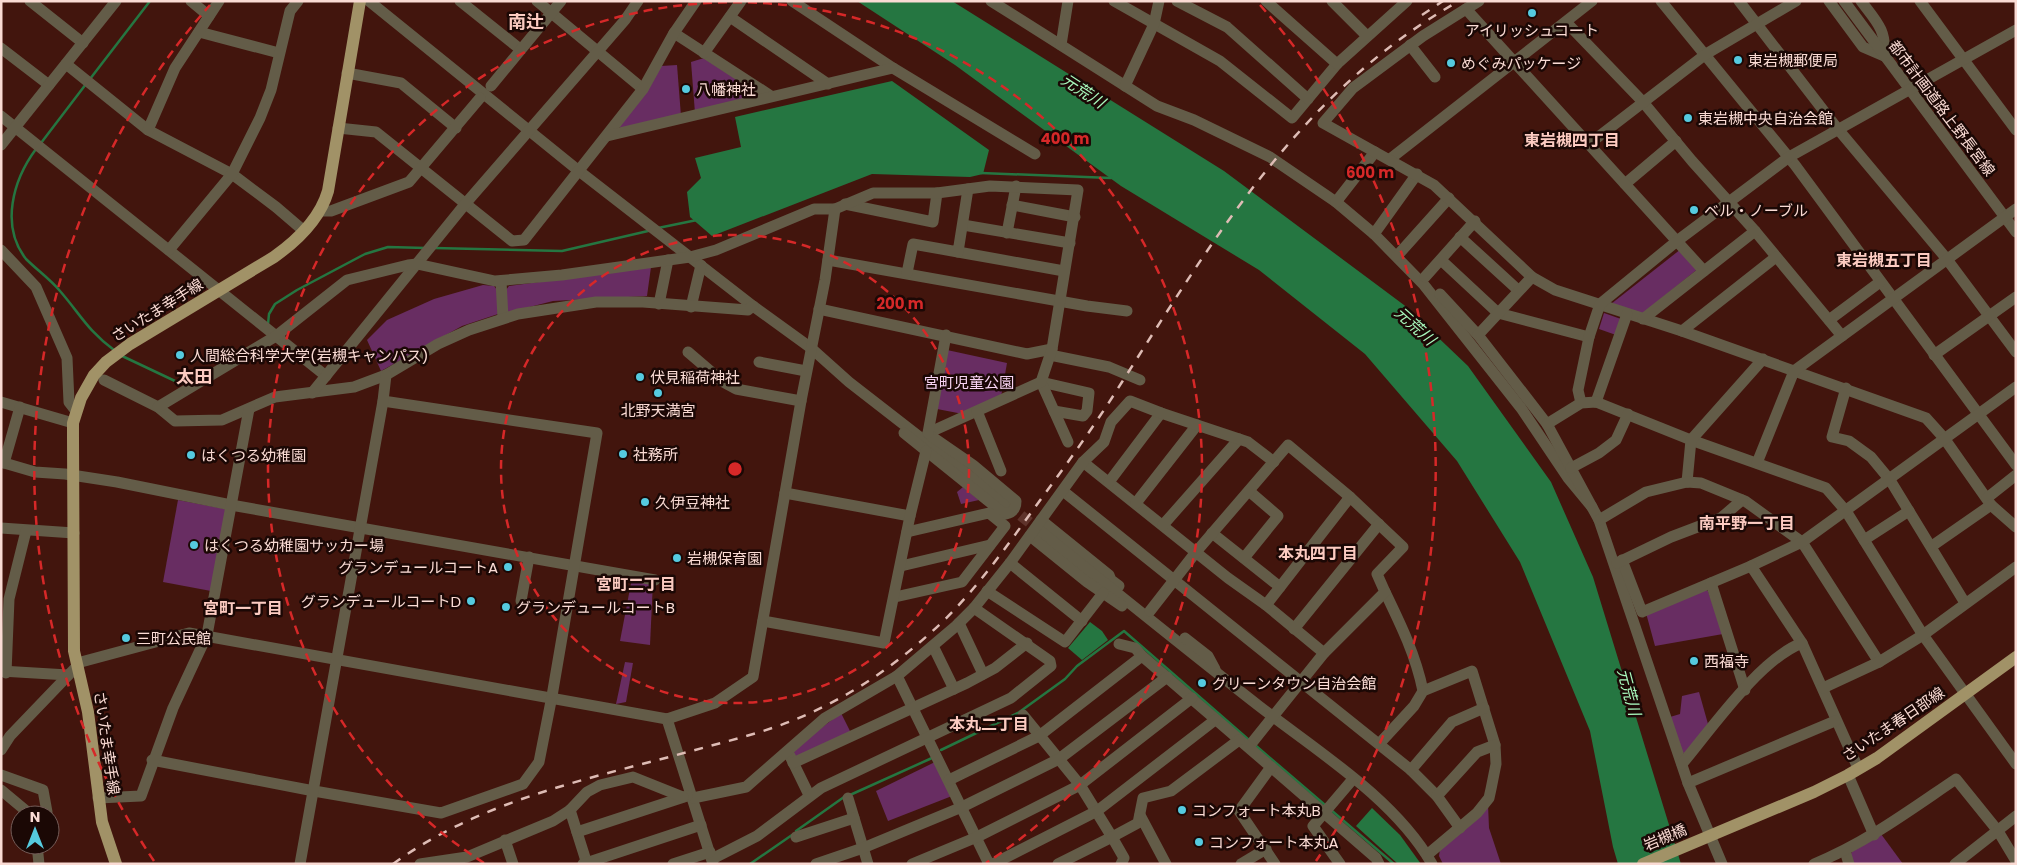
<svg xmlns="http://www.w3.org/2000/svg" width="2017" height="865" viewBox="0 0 2017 865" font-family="Poppins,'Noto Sans JP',sans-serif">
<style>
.green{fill:#682d62}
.water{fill:#257641}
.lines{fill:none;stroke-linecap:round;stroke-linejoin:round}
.stream{stroke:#257641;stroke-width:2.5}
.minor-tunnel{stroke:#5e332b;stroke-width:11;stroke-dasharray:11 5.5;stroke-linecap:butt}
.minor{stroke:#635c48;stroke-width:11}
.major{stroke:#a19267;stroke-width:12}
.rail{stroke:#debcb5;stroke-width:2.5;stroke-dasharray:9 9;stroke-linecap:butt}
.ring{fill:none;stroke:#d62828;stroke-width:2.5;stroke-dasharray:9 6}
.poi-dot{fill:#55cadf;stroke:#1b0805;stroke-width:2}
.labels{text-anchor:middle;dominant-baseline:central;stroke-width:5;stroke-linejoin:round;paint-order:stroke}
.poi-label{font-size:15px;fill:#fadbd4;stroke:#1b0805;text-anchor:start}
.street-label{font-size:15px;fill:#fadbd4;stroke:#1b0805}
.park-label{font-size:15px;fill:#f9d4f3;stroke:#1b0805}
.water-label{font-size:16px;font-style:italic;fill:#a9fabd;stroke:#1b0805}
.neighbourhood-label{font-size:16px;font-weight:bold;fill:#fccbc1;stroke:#1b0805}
.quarter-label{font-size:18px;font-weight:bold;fill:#fccbc1;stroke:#1b0805}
.centre{fill:#d62828;stroke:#1b0805;stroke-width:2.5}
.ring-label{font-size:15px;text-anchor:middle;font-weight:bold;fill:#d62828;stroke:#1b0805;stroke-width:5;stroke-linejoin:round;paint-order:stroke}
</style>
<rect width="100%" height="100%" fill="#42150d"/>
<g class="green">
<path d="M704,58L757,92L756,98L695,113L691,62Z"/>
<path d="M677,65L681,116L622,130L618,125L661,66Z"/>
<path d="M1681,249L1699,268L1642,314L1611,304Z"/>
<path d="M651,267L647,296L553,301L506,313V290L509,286Z"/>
<path d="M483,285L494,286L497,290L498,314L462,326L381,371L367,340L387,320L434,299Z"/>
<path d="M1604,313L1621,319L1616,335L1599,329Z"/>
<path d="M947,350L1007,363L1001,397L963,414L937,409Z"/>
<path d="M963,487L979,500L961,504L957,492Z"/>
<path d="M178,500L226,509L211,591L163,582Z"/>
<path d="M632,578L653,581L650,645L620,641Z"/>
<path d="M1704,589L1708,591L1723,634L1655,646L1646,613Z"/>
<path d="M625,662L633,663L626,702L616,704Z"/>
<path d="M1699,692L1708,724L1687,753H1681L1670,717L1680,714L1682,696Z"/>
<path d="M841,713L851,733L796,759L792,750Z"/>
<path d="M935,762L952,796L888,821L876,791Z"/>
<path d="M1488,804L1489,828L1501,864H1443L1439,856L1440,849Z"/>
<path d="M1881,834L1903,864H1853L1850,856L1853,849Z"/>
</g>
<g class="water">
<path d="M857,1H952L1224,171L1404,305L1468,366L1551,482L1593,577L1681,864H1618L1613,847L1590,731L1520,562L1457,461L1365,354L1259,270L1121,186L955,65Z"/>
<path d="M892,81L989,150L983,174L970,177L872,174L712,236L690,217L687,192L701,178L695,158L741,147L735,117Z"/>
<path d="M1090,622L1102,631L1108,640L1082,660L1068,648Z"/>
<path d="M1372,808L1400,835L1421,864H1398L1356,826Z"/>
</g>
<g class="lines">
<g class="stream">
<path d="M90,79L150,1"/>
<path d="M41,143L86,84"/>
<path d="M36,149C13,180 0,226 26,259C37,270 50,279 60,291C80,314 88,331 114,350"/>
<path d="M981,173L1111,178"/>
<path d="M658,228L697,220"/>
<path d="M434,248L562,251L648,231"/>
<path d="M268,324L269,314L275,304L297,290L365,254L388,247L426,248"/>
<path d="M120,355L175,381L191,382"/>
<path d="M1255,745L1325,805"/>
<path d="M941,750L1018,713L1065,679L1077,666L1124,631L1249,740"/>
<path d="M850,795L932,758"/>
<path d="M1331,810L1394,864"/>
<path d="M796,831L844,797"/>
<path d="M750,864L792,835"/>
</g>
<path class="minor-tunnel" d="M1008,505L1040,531"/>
<g class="minor">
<path d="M30,1L83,43"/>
<path d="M191,1L209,16"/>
<path d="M369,1L579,171L753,306L811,348L849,382L1006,504"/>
<path d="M460,1L520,49"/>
<path d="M537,1L643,89"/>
<path d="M792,1L893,68L1035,154"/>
<path d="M991,1L1157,106L1194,120L1270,157L1336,202L1374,234L1424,285L1521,408L1568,478L1592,507"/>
<path d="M1114,1L1220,61L1292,118L1337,64L1407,1"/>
<path d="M1177,1L1227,27L1308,99"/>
<path d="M1266,1L1337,64"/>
<path d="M1332,1L1367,36"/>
<path d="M1661,1L1795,165L2016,465"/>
<path d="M1739,1L1837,128L1946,258L2016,352"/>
<path d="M1829,1L1863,47L1884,56C1887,30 1876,21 1861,1"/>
<path d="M1844,1L2016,232"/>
<path d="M1920,1L2016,130"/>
<path d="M1466,9L1479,1"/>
<path d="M730,17L828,84"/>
<path d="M1566,22L1643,102L1692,161L1755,231L1842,336"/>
<path d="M199,32L279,53"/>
<path d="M674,33L771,96"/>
<path d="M1061,45L1068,1"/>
<path d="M1410,45L1435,77"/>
<path d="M1,48L49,85"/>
<path d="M704,53L741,1"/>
<path d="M66,64L148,130L232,174L276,207L304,231"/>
<path d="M347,73L401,83L456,128"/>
<path d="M491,86L561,1"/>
<path d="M1125,86L1154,24L1159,1"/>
<path d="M1,116L326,376"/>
<path d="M338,128L376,132L512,241L524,240L643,89L674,33L696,1"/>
<path d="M148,130L175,68L219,1"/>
<path d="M607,136L893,68"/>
<path d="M1589,144L1706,54L1796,1"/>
<path d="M1,145L116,1"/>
<path d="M1390,159L1592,1"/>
<path d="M1625,184L1676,141"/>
<path d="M1336,202L1375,152"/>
<path d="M845,204L933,222L937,193"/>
<path d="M1012,205L1075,217"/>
<path d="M320,211H331L409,182L480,98"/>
<path d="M963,225L1070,243"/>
<path d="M1007,233L1016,186"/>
<path d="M1374,234L1417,174"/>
<path d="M1460,237L1518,290"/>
<path d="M1,250L36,287L67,358L69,402L76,411"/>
<path d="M169,250L232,174L260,118L271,90L290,11L298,1"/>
<path d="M958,252L1064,271"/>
<path d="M1397,256L1449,198"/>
<path d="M828,260L1087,306L1127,311"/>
<path d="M1441,260L1498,313L1589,337"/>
<path d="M1704,271L1466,9L1423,36L1353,88L1323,123L1434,185L1532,277L1555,290L1682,331L1926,418L1944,438L1991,505L2016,527"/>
<path d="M907,273L913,244L958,252L968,189"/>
<path d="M1425,277L1475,221"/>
<path d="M501,281L503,318"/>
<path d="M1440,294L1478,335L1547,424L1599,520L1688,783L1722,864"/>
<path d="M659,304L668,260"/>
<path d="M691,307L701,265"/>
<path d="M819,309L1027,354L1052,349"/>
<path d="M1643,319L1755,231"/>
<path d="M1829,320L1880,282"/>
<path d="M1682,331L1776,257"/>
<path d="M1478,335L1532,277"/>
<path d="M688,352L723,382L736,389L801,401"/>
<path d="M1050,355L1109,367L1140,380"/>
<path d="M1934,355L2016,297"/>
<path d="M759,362L806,371"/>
<path d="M104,380L158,407L175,421L222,420L275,397L354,387L386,375L438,344L469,330L518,314L596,302H643L748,310L753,306"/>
<path d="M1041,382L1089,393L1087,411L1083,416L1054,411"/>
<path d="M1041,382L1068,442"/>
<path d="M1846,388L1832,437L1849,441L1871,457L1890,480L1965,603"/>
<path d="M312,393L466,203L625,20L638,1"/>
<path d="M1,402L73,423"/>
<path d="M1596,402L1627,314"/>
<path d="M1581,403L1578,390L1589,337L1600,304L1677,241L1789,157L2016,30"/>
<path d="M158,407L276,336L347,280L408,265L417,264L495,281L562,275L690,257L716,250L814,209H835L873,193H937L990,186L1078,190L1052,349L1041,382L928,433"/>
<path d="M977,411L1001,471"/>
<path d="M1547,424L1581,403L1596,402L1691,440L1826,488L1846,511L1923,635L2016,764"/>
<path d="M904,433L1002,512L1006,514C1014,512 1016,508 1016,501L973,465L931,436"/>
<path d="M928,433L946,335"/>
<path d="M1,462L35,472L65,474L117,482L231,505L655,580"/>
<path d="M1083,462L1228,578L1266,605L1324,653"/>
<path d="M4,463L20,407"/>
<path d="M1757,463L1794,371L2016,209"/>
<path d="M1571,468L1599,453L1616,440L1628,414"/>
<path d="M1109,482L1161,413"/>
<path d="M1687,482L1691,440L1763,359"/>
<path d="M1063,491L1411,770L1437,796L1460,828"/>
<path d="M785,493L910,516"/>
<path d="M1987,498L2016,475"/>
<path d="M1136,503L1197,425"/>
<path d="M1041,520L1109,575L1111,580L1119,586"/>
<path d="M1599,520L1646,492L1687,482L1701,483L1745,501L1802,542L1879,662"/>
<path d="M1163,525L1239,439"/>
<path d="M1,528L74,533"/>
<path d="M1040,531C1113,590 1186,649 1259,706C1317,751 1395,799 1432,864"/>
<path d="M1212,533L1280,587"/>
<path d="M1030,536L1087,582L1122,606"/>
<path d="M1864,540L1909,511"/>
<path d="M1932,546L1991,505"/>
<path d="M1244,558L1278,516L1249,491"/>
<path d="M1622,560L1642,612L1751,566L1802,542L2016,387"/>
<path d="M1010,563L1082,621"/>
<path d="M1617,563L1671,537L1721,518L1742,500"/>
<path d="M901,566L990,545"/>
<path d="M1751,566L1802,643L1858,768"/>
<path d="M1711,583L1745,690"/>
<path d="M987,591L1065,642L1103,593"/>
<path d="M1385,592C1401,625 1416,656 1423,691"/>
<path d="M895,597L962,582L1005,526L989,513L907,532"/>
<path d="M521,601L529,557"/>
<path d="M1266,605L1350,497"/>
<path d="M1150,611L1196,552L1288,445L1350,497L1403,547L1377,574L1385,592L1324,653L1251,744"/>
<path d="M763,621L884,643L910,516L926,451"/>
<path d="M959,623L983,674"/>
<path d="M1294,629L1379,524"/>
<path d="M1185,638L1208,656L1215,669"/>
<path d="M1119,644L1135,648L1142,656"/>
<path d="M933,646L954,689"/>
<path d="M1,671L68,675"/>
<path d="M6,673L9,599L26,531"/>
<path d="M897,676L989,864"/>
<path d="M1823,688L1879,662L1923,635L2016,567"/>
<path d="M1023,715L1080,785L1112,837L1058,864"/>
<path d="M667,719L713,864"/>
<path d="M1379,744L1414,706L1423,691L1472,671L1495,745L1496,764L1491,789L1489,798L1477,813L1427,855"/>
<path d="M1,750L10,736L81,662L189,633L667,719L715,703L753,677L801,401L825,280L835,209"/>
<path d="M790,756L809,795"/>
<path d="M152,760L314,791L441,813L523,784L539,762L552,696L597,433L383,401"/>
<path d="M793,763L967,683L995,668L1027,643"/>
<path d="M1682,764C1712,728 1760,659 1802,643"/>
<path d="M1271,767L1376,858L1379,864"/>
<path d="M1411,770L1452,722L1484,708"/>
<path d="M1,775L43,790L47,812L41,815"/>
<path d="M1848,775L1874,835"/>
<path d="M949,780L1039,736L1142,656L1271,767L1239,811L1275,864"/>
<path d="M1688,783L1835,721"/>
<path d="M1,790L31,815"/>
<path d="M1437,796L1477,752L1495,745"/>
<path d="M98,798L141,796L173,708L207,635L249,409"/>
<path d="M693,798L746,787L825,718L897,676L956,626L974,608L1010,563L1083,462L1104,442L1111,422L1130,401L1161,413L1248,442L1274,462"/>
<path d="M848,798L868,864"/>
<path d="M570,810L587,864"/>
<path d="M1140,815L1166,864"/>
<path d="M577,832L687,796"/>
<path d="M796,837L854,818"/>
<path d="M505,840L513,864"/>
<path d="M37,845L39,864"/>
<path d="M1845,851L1849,864"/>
<path d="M712,859L757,836L821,788L1011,698L1051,666L1050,661L974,608"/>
<path d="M300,864L383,401L386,375"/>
<path d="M420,864L467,857L553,821L570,810L587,792L600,785L633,777L683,797"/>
<path d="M583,864L701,825"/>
<path d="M673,864L710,852"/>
<path d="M816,864L863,848L962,807L1059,759L1167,677"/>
<path d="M912,864L977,837L1080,785L1192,698"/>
<path d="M993,864L1097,811L1215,720"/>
<path d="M1121,864L1124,858L1112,837L1138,823L1143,798L1171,791L1239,740"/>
<path d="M1241,864L1266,849"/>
<path d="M1340,864L1313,826L1353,779"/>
<path d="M1814,864C1866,843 1910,810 1956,779L1998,831L2016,861"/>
<path d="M1955,864L2016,816"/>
</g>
<g class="major">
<path d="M116,864L102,822L88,712L74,651L73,437V423L81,398L94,375L106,362L130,344L274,257C298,240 320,219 328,191L360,1"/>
<path d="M1643,864L1814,792L1848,775L1877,758L2016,657"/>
</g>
<g class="rail">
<path d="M1422,15L1443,1"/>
<path d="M393,864C485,797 599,777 706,747C740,738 775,729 808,714C851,695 891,668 927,636C972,597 1006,547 1041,499C1069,461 1097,422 1122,382C1216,235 1302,90 1459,1"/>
</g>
</g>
<g class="ring">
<circle cx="735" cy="469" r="234"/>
<path d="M484 863A467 467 0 1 1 986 863"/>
<path d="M154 861A701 701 0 0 1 210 5M1260 5A701 701 0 0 1 1316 861"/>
</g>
<g class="poi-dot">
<circle cx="1532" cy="13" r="5"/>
<circle cx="1738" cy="60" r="5"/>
<circle cx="1451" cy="63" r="5"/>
<circle cx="686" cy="89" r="5"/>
<circle cx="1688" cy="118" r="5"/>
<circle cx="1694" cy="210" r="5"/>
<circle cx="180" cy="355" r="5"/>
<circle cx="640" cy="377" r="5"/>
<circle cx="658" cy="393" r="5"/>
<circle cx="623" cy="454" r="5"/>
<circle cx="191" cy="455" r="5"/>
<circle cx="645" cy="502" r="5"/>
<circle cx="194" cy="545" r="5"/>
<circle cx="677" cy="558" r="5"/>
<circle cx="508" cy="567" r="5"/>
<circle cx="471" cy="601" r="5"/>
<circle cx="506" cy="607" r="5"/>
<circle cx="126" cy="638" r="5"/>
<circle cx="1694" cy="661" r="5"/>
<circle cx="1202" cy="683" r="5"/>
<circle cx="1182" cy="810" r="5"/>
<circle cx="1199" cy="842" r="5"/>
</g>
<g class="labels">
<g class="poi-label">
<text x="1532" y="30" text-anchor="middle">アイリッシュコート</text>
<text x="1748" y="60">東岩槻郵便局</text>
<text x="1461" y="63">めぐみパッケージ</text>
<text x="696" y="89">八幡神社</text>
<text x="1698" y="118">東岩槻中央自治会館</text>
<text x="1704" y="210">ベル・ノーブル</text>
<text x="190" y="355">人間総合科学大学(岩槻キャンパス)</text>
<text x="650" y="377">伏見稲荷神社</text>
<text x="658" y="410" text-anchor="middle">北野天満宮</text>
<text x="633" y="454">社務所</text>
<text x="201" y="455">はくつる幼稚園</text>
<text x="655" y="502">久伊豆神社</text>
<text x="204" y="545">はくつる幼稚園サッカー場</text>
<text x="687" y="558">岩槻保育園</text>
<text x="498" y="567" text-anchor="end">グランデュールコートA</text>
<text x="461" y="601" text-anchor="end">グランデュールコートD</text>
<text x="516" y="607">グランデュールコートB</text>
<text x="136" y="638">三町公民館</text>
<text x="1704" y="661">西福寺</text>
<text x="1212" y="683">グリーンタウン自治会館</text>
<text x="1192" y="810">コンフォート本丸B</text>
<text x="1209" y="842">コンフォート本丸A</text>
</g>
<g class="street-label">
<text transform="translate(1942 108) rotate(53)">都市計画道路上野長宮線</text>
<text transform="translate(157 310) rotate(-32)">さいたま幸手線</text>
<text transform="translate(1893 724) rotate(-34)">さいたま春日部線</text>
<text transform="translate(107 743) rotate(82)">さいたま幸手線</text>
<text transform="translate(1665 837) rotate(-23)">岩槻橋</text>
</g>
<g class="park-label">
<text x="969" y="382">宮町児童公園</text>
</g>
<g class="water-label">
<text transform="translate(1083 91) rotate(33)">元荒川</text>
<text transform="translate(1415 326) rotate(42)">元荒川</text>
<text transform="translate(1629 692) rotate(75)">元荒川</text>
</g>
<g class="neighbourhood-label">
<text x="1572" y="140">東岩槻四丁目</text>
<text x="1884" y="260">東岩槻五丁目</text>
<text x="1747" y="523">南平野一丁目</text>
<text x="1318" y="553">本丸四丁目</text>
<text x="636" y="584">宮町二丁目</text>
<text x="243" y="608">宮町一丁目</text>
<text x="989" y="724">本丸二丁目</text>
</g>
<g class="quarter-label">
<text x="526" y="21">南辻</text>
<text x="194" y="376">太田</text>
</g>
</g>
<circle cx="735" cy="469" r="8" class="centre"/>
<g class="ring-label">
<text x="1065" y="144">400 m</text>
<text x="1370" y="178">600 m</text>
<text x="900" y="309">200 m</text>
</g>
<rect width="2017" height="865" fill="none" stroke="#fadbd4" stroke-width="5"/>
<g transform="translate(35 830)"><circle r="24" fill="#1b0805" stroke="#745c58"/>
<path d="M0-4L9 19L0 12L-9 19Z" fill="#55cadf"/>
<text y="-8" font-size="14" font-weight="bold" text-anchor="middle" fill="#fadbd4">N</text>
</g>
</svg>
